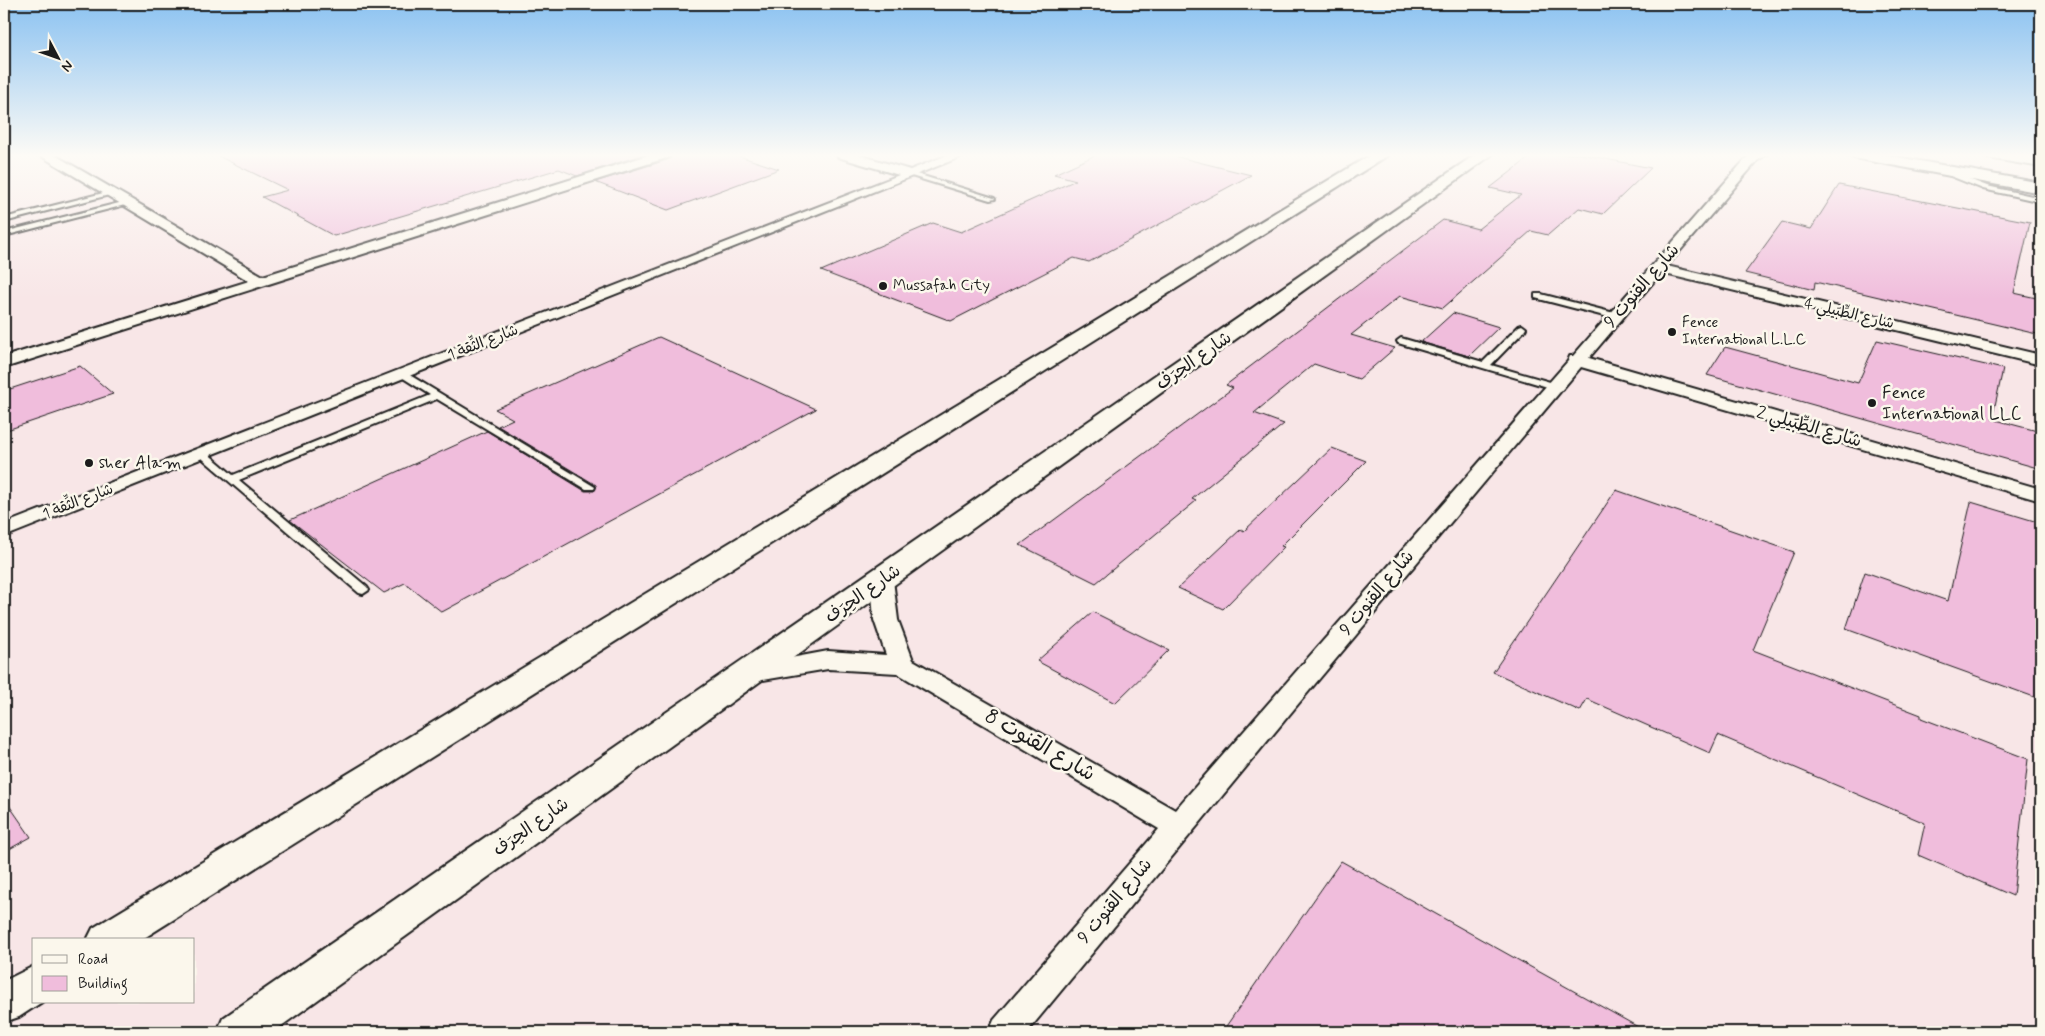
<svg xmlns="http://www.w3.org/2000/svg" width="2045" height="1036" viewBox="0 0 2045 1036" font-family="Mynerve,'Playpen Sans Arabic',sans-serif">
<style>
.built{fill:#f8e6e7;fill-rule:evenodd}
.building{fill:#f0bddc;stroke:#1c1c1c}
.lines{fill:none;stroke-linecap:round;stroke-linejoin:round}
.service-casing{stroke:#1c1c1c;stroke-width:4}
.minor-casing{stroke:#1c1c1c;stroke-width:4}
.tertiary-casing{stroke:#1c1c1c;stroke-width:4}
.service{fill:#fbf7ec;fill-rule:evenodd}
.minor{fill:#fbf7ec;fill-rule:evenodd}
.tertiary{fill:#fbf7ec;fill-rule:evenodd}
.poi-dot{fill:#1c1c1c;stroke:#fbf7ec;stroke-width:2}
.labels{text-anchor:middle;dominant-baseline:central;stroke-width:5;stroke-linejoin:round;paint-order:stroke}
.far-poi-label{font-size:15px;fill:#1c1c1c;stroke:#fbf7ec;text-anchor:start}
.far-street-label{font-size:15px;fill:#1c1c1c;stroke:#fbf7ec}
.street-label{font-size:18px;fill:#1c1c1c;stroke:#fbf7ec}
.poi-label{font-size:18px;fill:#1c1c1c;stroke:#fbf7ec;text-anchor:start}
.near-street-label{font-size:21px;fill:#1c1c1c;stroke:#fbf7ec}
</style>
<rect width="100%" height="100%" fill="#fbf7ec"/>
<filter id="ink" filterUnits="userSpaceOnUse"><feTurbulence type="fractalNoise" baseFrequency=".02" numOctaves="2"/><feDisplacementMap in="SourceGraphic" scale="10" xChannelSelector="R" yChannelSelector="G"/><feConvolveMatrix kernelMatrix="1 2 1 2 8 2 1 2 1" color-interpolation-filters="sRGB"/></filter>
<g filter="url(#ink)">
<path class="built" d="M4,154H2041V1032H4ZM34,940H194V1002H34Z"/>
<g class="building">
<path d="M214,154H645L577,176L559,169L334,236L262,197L288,190Z"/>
<path d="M673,154H733L779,169L668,210L595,182L670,159Z"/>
<path d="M1098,154H1166L1251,175L1089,262L1074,258L951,321L821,271L933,223L961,232L1076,180L1054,174Z"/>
<path d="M1534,154H1581L1651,168L1603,214L1579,208L1548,235L1531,231L1443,308L1400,296L1351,335L1395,348L1359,379L1314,364L1254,413L1284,424L1192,499L1196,501L1096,583L1020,545L1233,388L1226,385L1443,220L1478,229L1521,195L1490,188Z"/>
<path d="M1839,185L2030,222L2014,293L2041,299V335L1815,282L1814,290L1745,273L1782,222L1811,229Z"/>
<path d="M1453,313L1499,327L1469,356L1421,342Z"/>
<path d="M659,337L816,409L442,612L405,583L384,593L290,520L487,431L585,491H594L596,485L498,426L513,419L495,409Z"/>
<path d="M1877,340L2003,369L1992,419L2041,432V469L1707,375L1725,347L1858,383Z"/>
<path d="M80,366L113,394L4,431V391Z"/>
<path d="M1332,448L1366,461L1281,546L1284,547L1223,609L1178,588L1241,529L1244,531Z"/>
<path d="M1616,490L1794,552L1753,650L1921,715V718L2028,759L2013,896L1918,855L1925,823L1718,735L1710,753L1587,699L1580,711L1493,672Z"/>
<path d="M1971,502L2041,523V659L2037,698L1846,629L1865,572L1948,601Z"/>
<path d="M1093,612L1169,650L1115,703L1037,661Z"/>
<path d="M4,798L31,837L4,852Z"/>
<path d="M1341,861L1647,1032H1222Z"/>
</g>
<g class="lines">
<g class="service-casing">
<g id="service">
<path d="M1945,170L1987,186L2041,198V202L1983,189L1943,173V171Z"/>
<path d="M910,172L994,198L995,199L990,200L908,175V173Z"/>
<path d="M111,191L113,192V194L4,222V218Z"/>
<path d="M127,201L129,202V204L4,236V232Z"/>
<path d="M1535,294H1541L1618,314L1619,316L1618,318H1612L1535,298Z"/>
<path d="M1522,325L1526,328L1525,330L1491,365L1557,384V388H1551L1398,343L1397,341L1401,338L1483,362L1519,326Z"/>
<path d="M403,371L595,487L594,489H586L437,399L239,480L367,587L369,590L363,594L359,593L196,453L197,451H205L233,475L430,395L400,376V372Z"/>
</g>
</g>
<g class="minor-casing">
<g id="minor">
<path d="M38,154H53L263,276L652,154H671L669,157L4,368V357L249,281Z"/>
<path d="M836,154H856L910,170L950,154H968L4,537V524L899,175L838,157Z"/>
<path d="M1750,154H1767L1758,160L1667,266L2041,355V365L1661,273L1589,358L2041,489V501L1581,367L1294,709L1027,1032H989L994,1020L1159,829L897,673L828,669L751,682L742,679L738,673L742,667L828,651L886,655L874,620L871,580L874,575L882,573L890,575L893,580L898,620L913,660L1175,810L1568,361L1570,356H1573Z"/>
</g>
</g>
<g class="tertiary-casing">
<g id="tertiary">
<path d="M1372,154H1390L141,940H87L93,928Z"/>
<path d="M1476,154H1493L273,1032H217L223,1018Z"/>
<path d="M1847,154H1881L2041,183V193L1854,158Z"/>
<path d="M1981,154H2016L2041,158V167L1988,158Z"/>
<path d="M34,966V1002H42L19,1017L4,1022V981Z"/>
</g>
</g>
<use href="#service" class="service"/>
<use href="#minor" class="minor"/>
<use href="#tertiary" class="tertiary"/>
</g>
</g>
<linearGradient id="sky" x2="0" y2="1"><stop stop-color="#8bc2f1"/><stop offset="0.52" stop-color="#fdfbf6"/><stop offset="1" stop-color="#fdfbf6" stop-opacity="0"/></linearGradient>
<rect width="2045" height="299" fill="url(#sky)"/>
<g class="poi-dot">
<circle cx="883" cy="286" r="5"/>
<circle cx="1672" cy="332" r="5"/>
<circle cx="1872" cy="403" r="5"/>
<circle cx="89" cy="463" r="5"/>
</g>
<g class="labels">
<g class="far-poi-label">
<text x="893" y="286">Mussafah City</text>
<text x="1682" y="323">Fence<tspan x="1682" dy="17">International L.L.C</tspan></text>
</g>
<g class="far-street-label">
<text transform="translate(1849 314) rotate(13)">شارع الطِّبَيلِي 4</text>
<text transform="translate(483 343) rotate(-21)">شارع الثِّقة 1</text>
<text transform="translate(78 502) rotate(-21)">شارع الثِّقة 1</text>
</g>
<g class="street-label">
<text transform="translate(1642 286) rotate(-49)">شارع القنوت 9</text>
<text transform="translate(1194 361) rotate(-35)">شارع الحِرَف</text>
<text transform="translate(1809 427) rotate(16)">شارع الطِّبَيلِي 2</text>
<text transform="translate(1377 593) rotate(-50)">شارع القنوت 9</text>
<text transform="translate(863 594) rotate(-35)">شارع الحِرَف</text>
<text transform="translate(531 827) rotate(-35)">شارع الحِرَف</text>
<text transform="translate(1115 901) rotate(-50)">شارع القنوت 9</text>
</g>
<g class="poi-label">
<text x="1882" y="393">Fence<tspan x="1882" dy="21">International LLC</tspan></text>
<text x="99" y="463">sher Alam</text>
</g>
<g class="near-street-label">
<text transform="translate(1040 745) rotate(30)">شارع القنوت 8</text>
</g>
</g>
<rect width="2045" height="1036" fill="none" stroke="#fbf7ec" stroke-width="20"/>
<rect x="10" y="10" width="2025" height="1016" fill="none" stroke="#1c1c1c" stroke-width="2" filter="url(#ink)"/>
<rect x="32" y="938" width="162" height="65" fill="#fbf7ec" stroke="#a29f99"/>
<rect x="42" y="955" width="25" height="8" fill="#fbf7ec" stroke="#a29f99"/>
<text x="78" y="964" font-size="15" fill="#1c1c1c">Road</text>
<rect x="42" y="976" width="25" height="15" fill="#f0bddc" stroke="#a29f99"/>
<text x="78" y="988" font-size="15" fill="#1c1c1c">Building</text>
<g transform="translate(58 58) rotate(131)" stroke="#fbf7ec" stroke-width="4" paint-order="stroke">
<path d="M0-4L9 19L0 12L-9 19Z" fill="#1c1c1c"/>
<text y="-8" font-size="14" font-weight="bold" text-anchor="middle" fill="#1c1c1c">N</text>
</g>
</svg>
